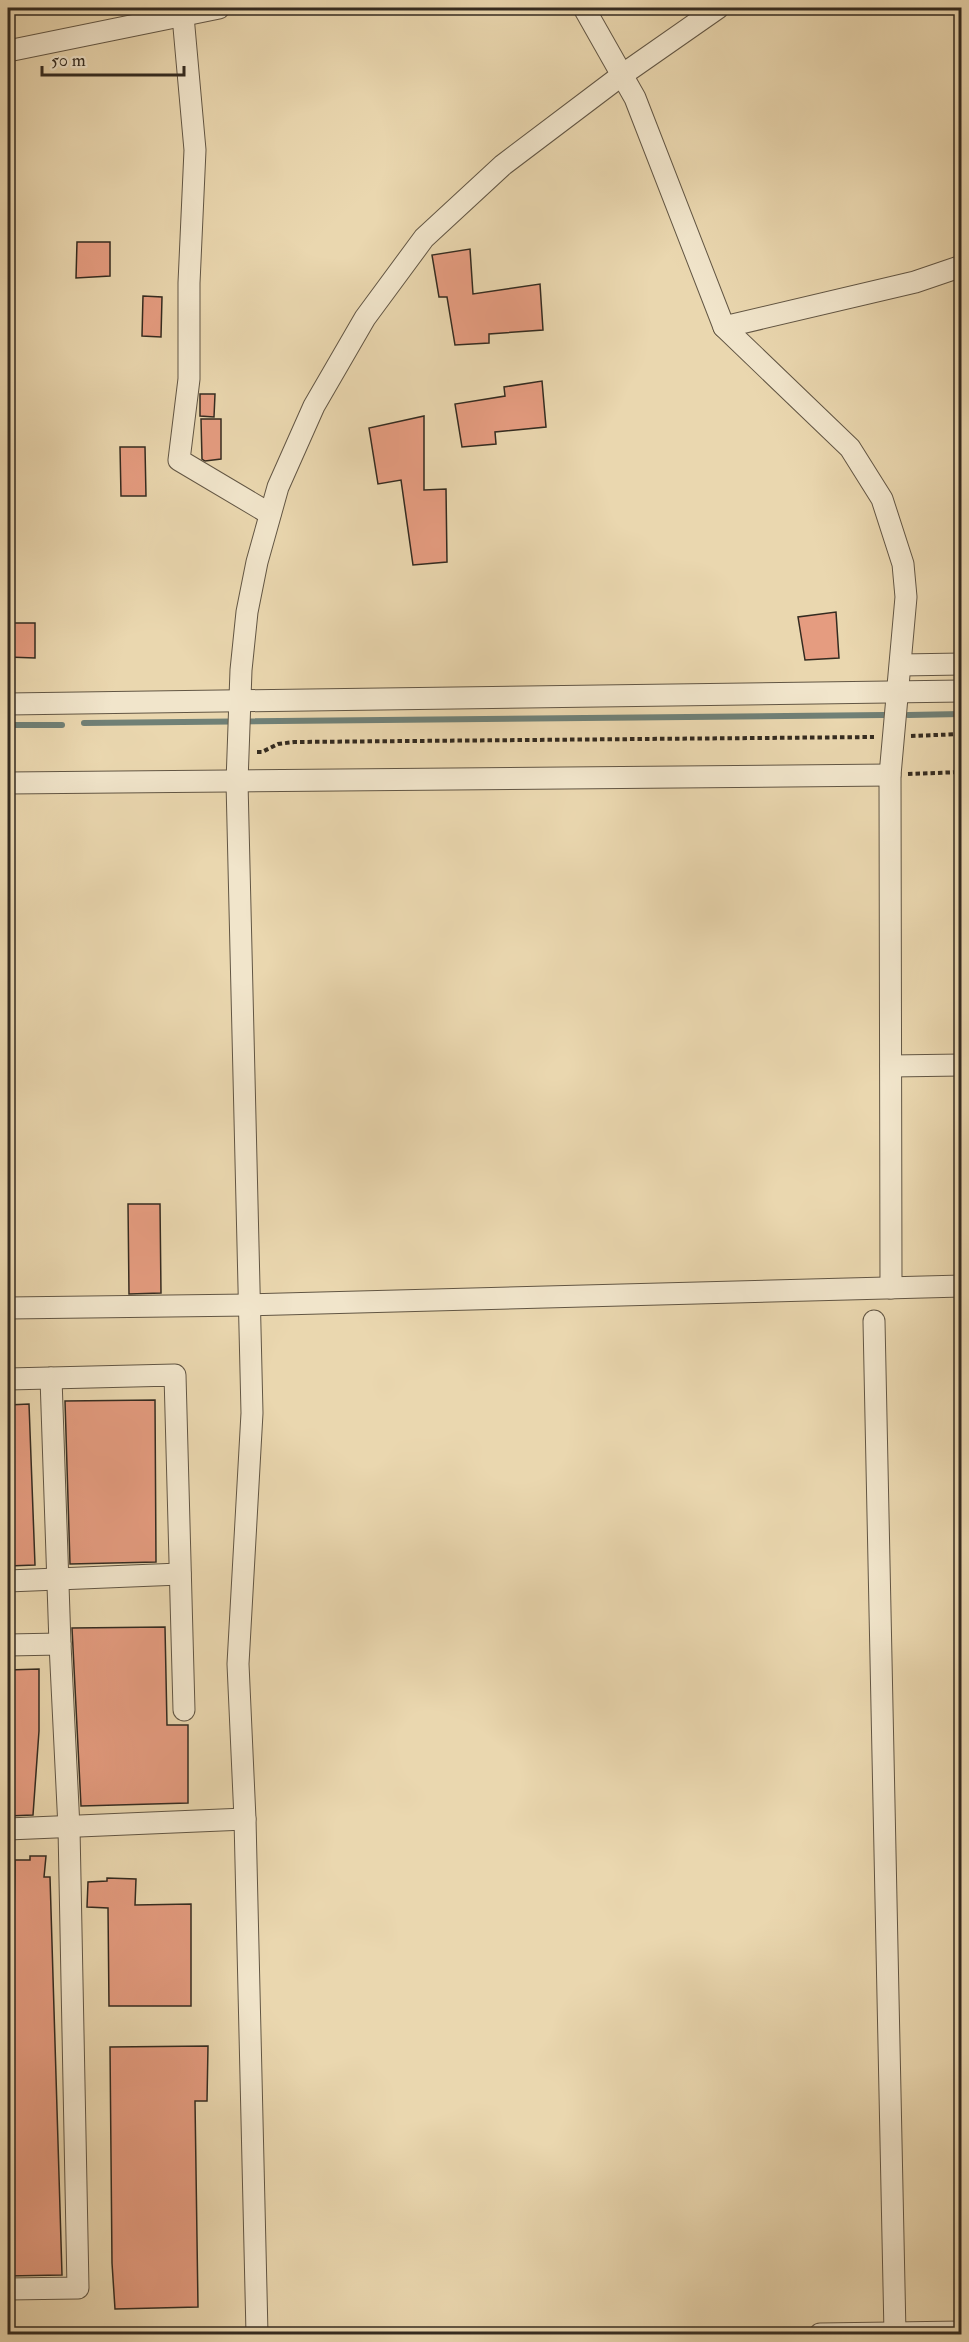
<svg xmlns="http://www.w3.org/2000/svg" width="969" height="2342" viewBox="0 0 969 2342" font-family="'IM FELL Double Pica',serif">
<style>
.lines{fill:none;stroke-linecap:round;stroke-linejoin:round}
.stream{stroke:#708076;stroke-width:6}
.building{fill:#e59c80;stroke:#342b20;stroke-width:1.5}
.minor-casing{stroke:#625644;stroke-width:23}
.path{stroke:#342b20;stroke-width:4;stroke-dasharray:4.5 3;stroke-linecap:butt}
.minor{stroke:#f1e5cb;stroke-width:21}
</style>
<rect width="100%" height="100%" fill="#ead7af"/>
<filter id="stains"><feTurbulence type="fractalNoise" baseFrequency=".00333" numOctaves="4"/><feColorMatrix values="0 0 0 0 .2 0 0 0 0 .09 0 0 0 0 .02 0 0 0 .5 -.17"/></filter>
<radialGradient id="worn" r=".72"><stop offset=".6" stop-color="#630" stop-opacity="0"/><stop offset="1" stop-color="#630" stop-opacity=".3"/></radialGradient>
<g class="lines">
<g class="stream">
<path d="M908,715L962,714"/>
<path d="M84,723L884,715"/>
<path d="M8,725H62"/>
</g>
</g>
<g class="building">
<path d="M77,242H110V276L76,278Z"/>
<path d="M470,249L473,294L540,284L543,330L489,334V343L455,345L447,297H439L432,255Z"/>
<path d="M143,296L162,297L161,337L142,336Z"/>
<path d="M542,381L546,427L495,432L496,444L462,447L455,404L505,396L504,387Z"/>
<path d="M200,394H215L214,417L200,416Z"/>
<path d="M424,416V490L446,489L447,562L413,565L401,480L378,484L369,428Z"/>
<path d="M201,419H221V459L205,461L202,459Z"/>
<path d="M120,447H145L146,496H121Z"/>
<path d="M836,612L839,658L805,660L798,617Z"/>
<path d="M8,623H35V658L8,657Z"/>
<path d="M128,1204H160L161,1293L129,1294Z"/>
<path d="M155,1400L156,1562L70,1564L65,1401Z"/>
<path d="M29,1404L35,1565L8,1566V1405Z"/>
<path d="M165,1627L167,1725H188V1803L81,1806L72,1628Z"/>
<path d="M39,1669V1731L33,1815L8,1816V1670Z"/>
<path d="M30,1856H46L44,1877H50L62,2275L8,2276V1918H14L15,1860H30Z"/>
<path d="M107,1878L136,1879L135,1905L191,1904V2006H109L108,1908L87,1907L88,1882L107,1881Z"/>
<path d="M208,2046L207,2101H195L198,2307L115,2309L112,2263L110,2047Z"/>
</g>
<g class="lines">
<g class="minor-casing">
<g id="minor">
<path d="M584,8L635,98L724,327L850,448L882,499L903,564L906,597L890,775L891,1288"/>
<path d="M183,16L195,150L189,283V379L179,460L270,514"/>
<path d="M8,51L219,8"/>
<path d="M724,327L915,282L962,266"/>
<path d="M901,665L962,664"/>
<path d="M8,704L962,691"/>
<path d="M8,783L890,775"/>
<path d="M891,1066L962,1065"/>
<path d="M8,1308L249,1305L962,1286"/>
<path d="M874,1321L895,2334"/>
<path d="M51,1378L60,1644"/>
<path d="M8,1379L175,1375L184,1710"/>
<path d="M8,1581L180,1574"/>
<path d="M8,1645L60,1644L69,1828L78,2288L8,2289"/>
<path d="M8,1829L245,1819"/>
<path d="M257,2334L245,1819L238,1664L252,1413L237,782L241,670L247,612L257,562L278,487L314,406L365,318L424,238L503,165L622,75L718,8"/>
<path d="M820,2334L962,2332"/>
</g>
</g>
<g class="path">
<path d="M911,736L962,734"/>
<path d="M257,752H262L278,744L294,742L874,737"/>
<path d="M908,774L962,772"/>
</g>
<use href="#minor" class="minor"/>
</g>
<rect width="969" height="2342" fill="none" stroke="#ead7af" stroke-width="30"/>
<rect x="9" y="9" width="951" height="2324" fill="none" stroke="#342b20" stroke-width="3"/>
<rect x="15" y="15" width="939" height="2312" fill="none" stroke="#342b20" stroke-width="1.5"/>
<path d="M42 66v9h142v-9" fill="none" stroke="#342b20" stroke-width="3"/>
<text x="51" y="66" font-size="18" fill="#342b20" stroke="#f1e5cb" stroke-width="4.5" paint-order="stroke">50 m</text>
<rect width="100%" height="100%" filter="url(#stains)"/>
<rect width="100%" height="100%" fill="url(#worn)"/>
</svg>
